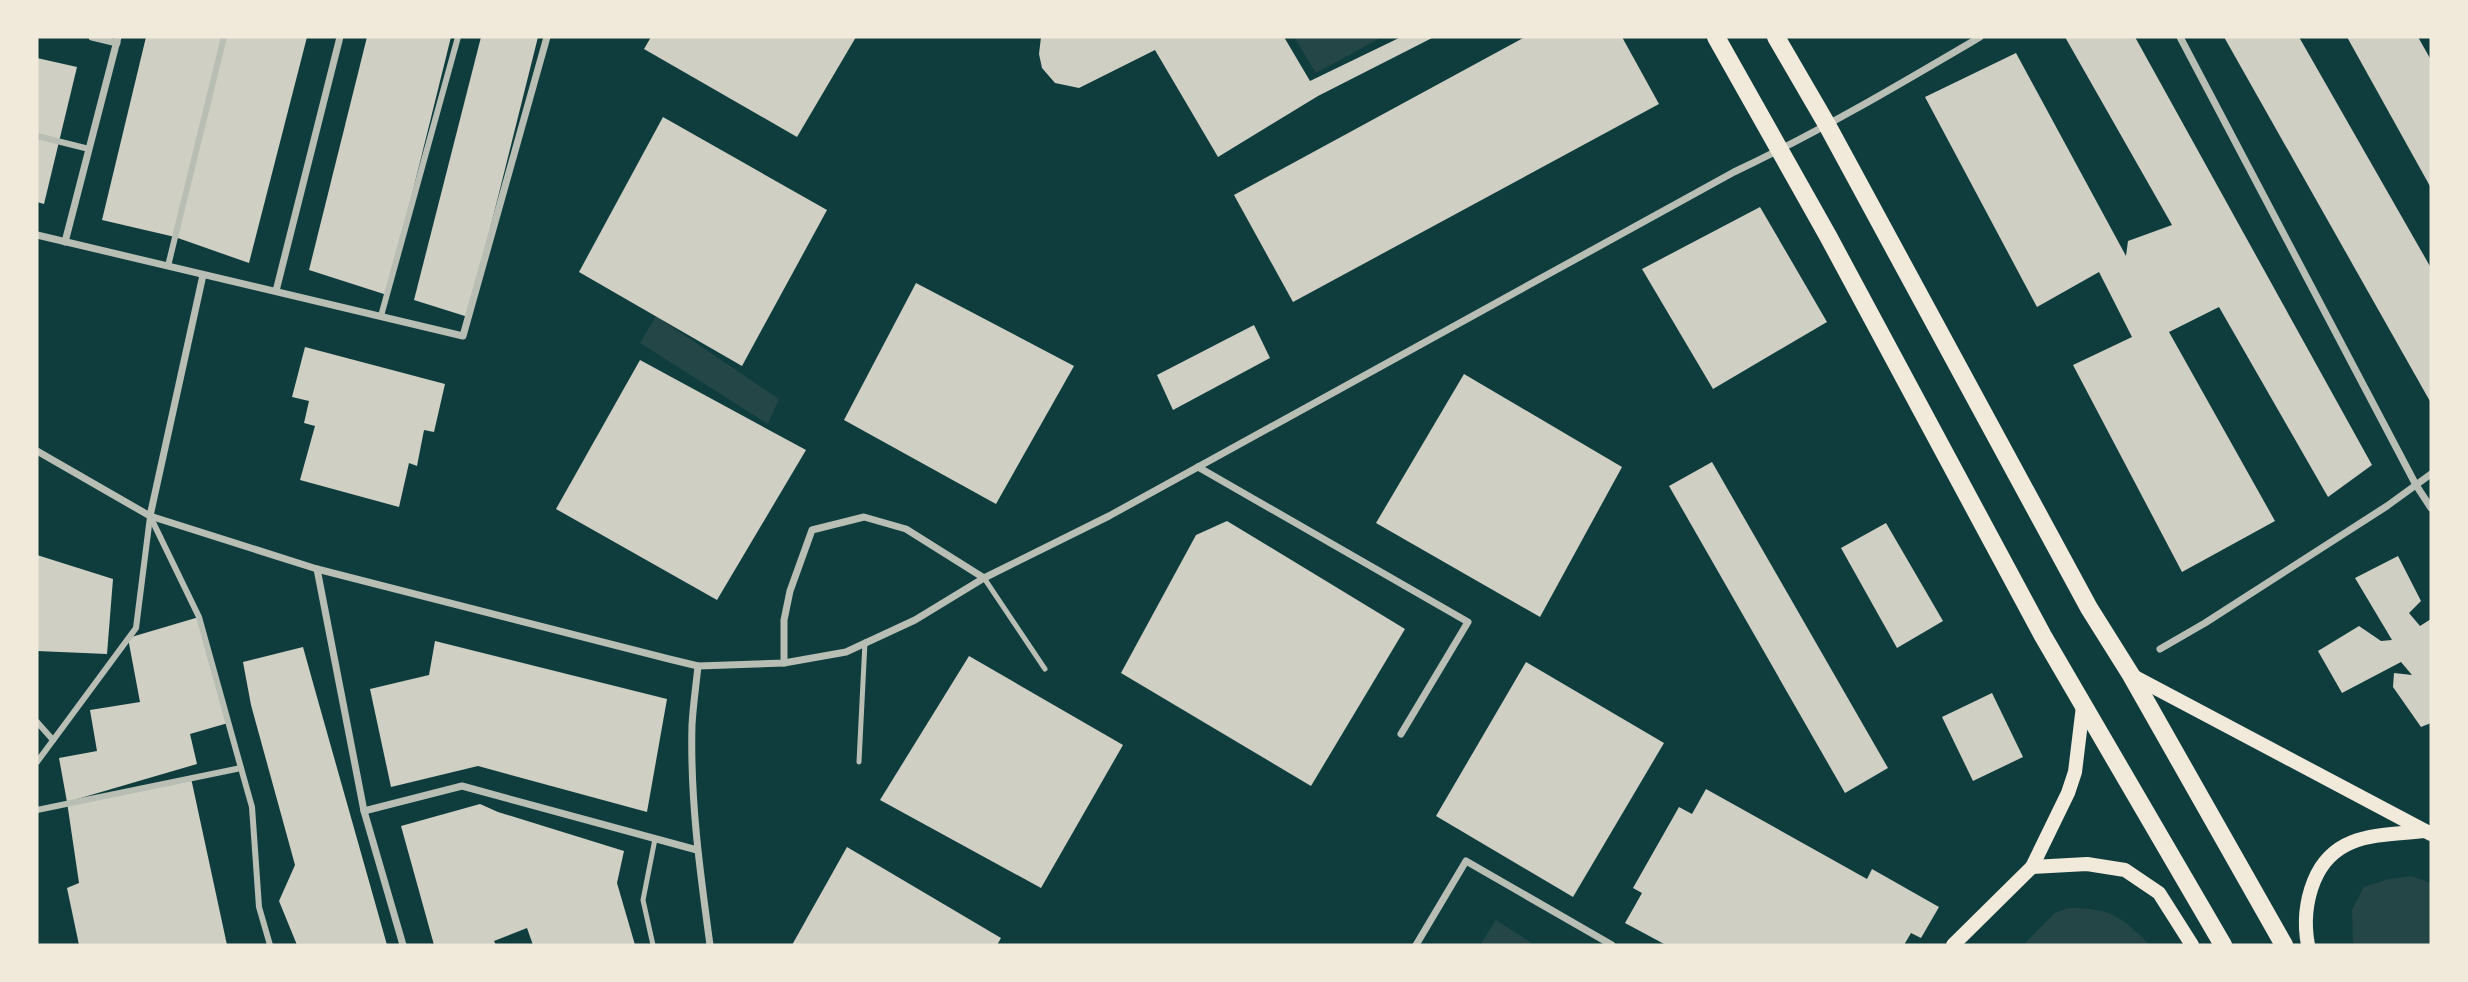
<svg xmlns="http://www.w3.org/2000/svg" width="2468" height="982" viewBox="0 0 2468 982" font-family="Poppins,sans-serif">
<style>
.green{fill:#244646}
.building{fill:#cfcfc3}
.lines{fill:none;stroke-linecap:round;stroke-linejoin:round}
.service{stroke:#b8beb3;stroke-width:5}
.pedestrian{stroke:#b8beb3;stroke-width:6}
.minor{stroke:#b8beb3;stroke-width:7}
.secondary{stroke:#f1e9da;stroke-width:14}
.primary{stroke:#f1e9da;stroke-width:18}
</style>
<rect width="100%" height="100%" fill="#0f3d3e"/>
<g class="green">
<path d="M1294,37H1382L1316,73Z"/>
<path d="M656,316L779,399L768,424L640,343Z"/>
<path d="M2411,876L2431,883V945H2353L2352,910L2364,887L2389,879Z"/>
<path d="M2069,908C2111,908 2120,916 2150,945H2023L2055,913Z"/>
<path d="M1496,920L1535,945H1480Z"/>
</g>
<g class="building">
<path d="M146,37H307L249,263L175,237L102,220Z"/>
<path d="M367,37H451L387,295L309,270Z"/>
<path d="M481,37H538L468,317L414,300Z"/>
<path d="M651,37H856L797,137L644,49Z"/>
<path d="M1041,37H1284L1310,81L1401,37H1434L1318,96L1218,157L1155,50L1079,88L1055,83L1042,68L1039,54Z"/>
<path d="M1525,37H1622L1659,104L1293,302L1234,195Z"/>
<path d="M2065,37H2135L2372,465L2328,497L2219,307L2169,332L2275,521L2182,572L2073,365L2132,337L2099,272L2037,307L1925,97L2016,53L2126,256L2128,241L2172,225Z"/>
<path d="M2224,37H2299L2431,268V403Z"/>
<path d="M2347,37H2418L2431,60V188Z"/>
<path d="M37,58L77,67L44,204L37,202Z"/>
<path d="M663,117L827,210L742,366L579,272Z"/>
<path d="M1760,207L1827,322L1713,389L1642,269Z"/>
<path d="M916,283L1074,366L996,504L844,420Z"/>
<path d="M1254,325L1270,358L1173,410L1157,375Z"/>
<path d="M305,347L445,384L434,432L424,430L417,466L409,463L399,507L300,480L315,426L304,423L309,401L292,397Z"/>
<path d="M640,360L806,450L717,600L556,509Z"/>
<path d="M1464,374L1622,467L1540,617L1376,523Z"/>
<path d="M1712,462L1888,768L1845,793L1669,486Z"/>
<path d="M1227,521L1405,629L1311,786L1121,673L1196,535Z"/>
<path d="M1886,523L1943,621L1897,648L1841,548Z"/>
<path d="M37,555L113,579L107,654L37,651Z"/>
<path d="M2398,556L2421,601L2409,613L2420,626L2431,619V723L2421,727L2393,687L2394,673L2412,675L2401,662L2342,693L2318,651L2359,626L2381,641L2392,640L2355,578Z"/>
<path d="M199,617L228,723L190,734L197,764L67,802L59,758L97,751L90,710L140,702L128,638Z"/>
<path d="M435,641L667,699L647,812L478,766L391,787L370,689L429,675Z"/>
<path d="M303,647L315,690L387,945H297L279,901L295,865L251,705L243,662Z"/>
<path d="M969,656L1123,745L1041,888L880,800Z"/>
<path d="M1526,662L1664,743L1573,897L1436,816Z"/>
<path d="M1992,693L2023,757L1973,781L1942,717Z"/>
<path d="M191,778L227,945H79L67,888L79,883L67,802Z"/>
<path d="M1706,789L1867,879L1872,869L1939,907L1921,938L1911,933L1904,945H1666L1625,923L1642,893L1633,888L1679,807L1692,814Z"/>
<path d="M480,804L498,812L624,851L617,883L635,945H533L527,928L494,941L496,945H434L401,826Z"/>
<path d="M847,847L1001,938L997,945H792Z"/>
</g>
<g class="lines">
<g class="service">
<path d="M984,578L1045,669"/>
<path d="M859,762L865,642"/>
<path d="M653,945L643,900L655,839"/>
</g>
<g class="pedestrian">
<path d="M37,136L89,149"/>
<path d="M168,266L224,37"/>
<path d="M381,316L458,37"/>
<path d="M150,516L199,617L241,768L252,807L259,907L270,945"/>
<path d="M37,722L53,740"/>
<path d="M37,762L136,628L150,517"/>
<path d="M37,810L241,768"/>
</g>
<g class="minor">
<path d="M92,37L117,43"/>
<path d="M2180,37L2416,485L2431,508"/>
<path d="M37,235L463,336L547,37"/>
<path d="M65,242L118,37"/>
<path d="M276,291L340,37"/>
<path d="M37,451L150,516L317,569L669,659L698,666L784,663L846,652L915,620L984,578L1109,516L1734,172C1819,132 1900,84 1980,37"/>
<path d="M1198,467L1468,622L1401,734"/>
<path d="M150,516L203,275"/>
<path d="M317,569L364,811L403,945"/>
<path d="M2160,649L2205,623L2387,506L2431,474"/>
<path d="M784,663V620L790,591L812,530L864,517L906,529L984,578"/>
<path d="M698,666C696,686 693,706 692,725C690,799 700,872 710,945"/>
<path d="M364,811L462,786L697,850"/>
<path d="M1416,945L1466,861L1612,945"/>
</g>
<g class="secondary">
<path d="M2131,675L2431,834"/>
<path d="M2032,867L2087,864L2125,870L2159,893L2192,945"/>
<path d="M1953,945L2032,867L2068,793L2075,772L2083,706"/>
<path d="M2308,945C2304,924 2306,901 2314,881C2334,832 2379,836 2425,831"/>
</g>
<g class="primary">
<path d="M1716,37L1828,236L2043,636L2223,945"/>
<path d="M1776,37L1826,123L2089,608L2131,675L2284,945"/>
</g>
</g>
<rect width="2468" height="982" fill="none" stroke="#f1e9da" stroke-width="77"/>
</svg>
